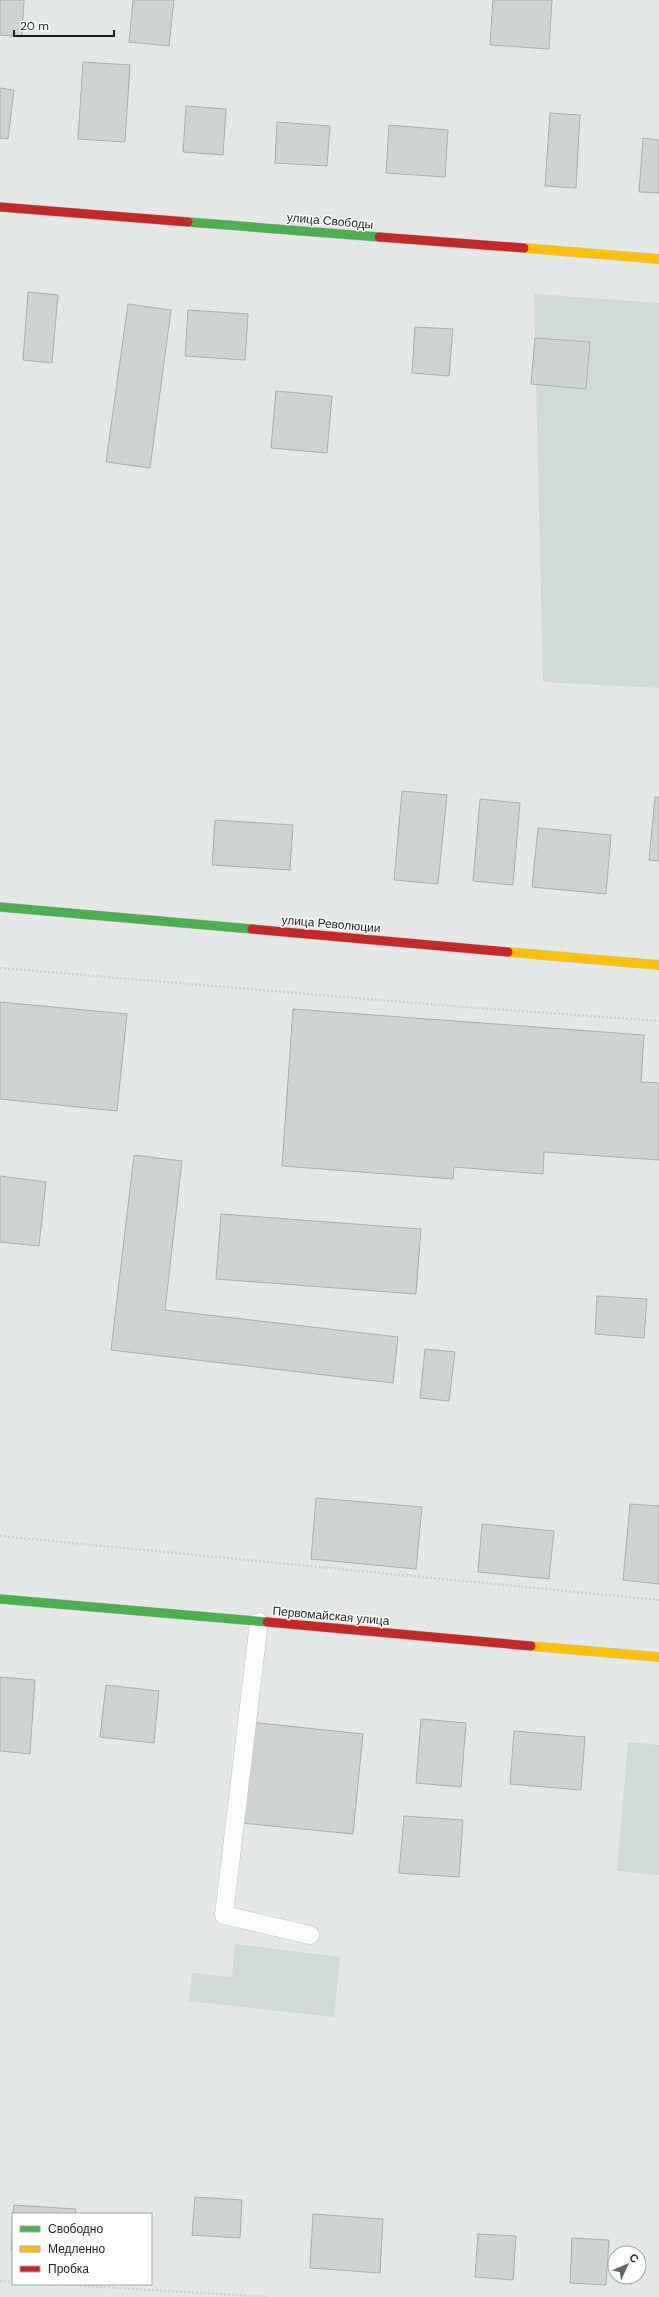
<svg xmlns="http://www.w3.org/2000/svg" width="659" height="2297" viewBox="0 0 659 2297" font-family="'DM Sans',sans-serif">
<style>
.built{fill:#d1dbd6}
.building{fill:#ced2d0;stroke:#aaaead}
.lines{fill:none;stroke-linecap:round;stroke-linejoin:round}
.lane-casing{stroke:#c0c4c3;stroke-width:19}
.fast-casing{stroke:#c0c4c3;stroke-width:10}
.slow-casing{stroke:#c0c4c3;stroke-width:10}
.jam-casing{stroke:#c0c4c3;stroke-width:10}
.path{stroke:#d1d3d3;stroke-width:2.5;stroke-dasharray:2 2;stroke-linecap:butt}
.lane{stroke:#fbfcfb;stroke-width:18}
.fast{stroke:#4caf50;stroke-width:9}
.slow{stroke:#ffc107;stroke-width:9}
.jam{stroke:#c62828;stroke-width:9}
.labels{text-anchor:middle;dominant-baseline:central;stroke-width:3;stroke-linejoin:round;paint-order:stroke}
.street-label{font-size:12px;fill:#1e2120;stroke:#fff}
</style>
<rect width="100%" height="100%" fill="#e4e9e7"/>
<g class="built">
<path d="M534,294L659,303V688L543,682Z"/>
<path d="M628,1742L659,1745V1875L617,1871Z"/>
<path d="M235,1944L340,1957L334,2017L189,2001L192,1973L232,1977Z"/>
</g>
<g class="building">
<path d="M0,0H24L22,37L0,35Z"/>
<path d="M133,0H174L169,46L129,42Z"/>
<path d="M493,0H552L549,49L490,45Z"/>
<path d="M83,62L130,65L125,142L78,139Z"/>
<path d="M0,88L14,90L8,139L0,138Z"/>
<path d="M186,106L226,109L223,155L183,152Z"/>
<path d="M550,113L580,115L576,188L545,186Z"/>
<path d="M277,122L330,126L327,166L275,163Z"/>
<path d="M389,125L448,130L445,177L386,173Z"/>
<path d="M643,138L659,140V193L639,192Z"/>
<path d="M28,292L58,295L52,363L23,360Z"/>
<path d="M128,304L171,310L150,468L106,462Z"/>
<path d="M188,310L248,314L245,360L185,356Z"/>
<path d="M415,327L453,329L449,376L412,373Z"/>
<path d="M535,338L590,342L586,389L531,384Z"/>
<path d="M276,391L332,396L327,453L271,448Z"/>
<path d="M402,791L447,795L438,884L394,880Z"/>
<path d="M655,797H659V861L649,860Z"/>
<path d="M480,799L520,803L513,885L473,881Z"/>
<path d="M215,820L293,825L290,870L212,865Z"/>
<path d="M538,828L611,835L606,894L532,887Z"/>
<path d="M0,1002L127,1014L117,1111L0,1099Z"/>
<path d="M293,1009L644,1035L641,1082L659,1083V1160L544,1152L543,1174L454,1167L453,1179L282,1166Z"/>
<path d="M134,1155L182,1161L165,1310L398,1337L393,1383L111,1350Z"/>
<path d="M0,1176L46,1182L39,1246L0,1242Z"/>
<path d="M221,1214L421,1229L416,1294L216,1279Z"/>
<path d="M597,1296L647,1299L644,1338L595,1334Z"/>
<path d="M425,1349L455,1352L449,1401L420,1398Z"/>
<path d="M316,1498L422,1507L416,1569L311,1559Z"/>
<path d="M630,1504L659,1506V1584L623,1580Z"/>
<path d="M482,1524L554,1531L549,1579L478,1572Z"/>
<path d="M0,1677L35,1680L30,1754L0,1751Z"/>
<path d="M106,1685L159,1691L154,1743L100,1737Z"/>
<path d="M421,1719L466,1723L461,1787L416,1783Z"/>
<path d="M250,1722L363,1734L353,1834L241,1823Z"/>
<path d="M514,1731L585,1737L581,1790L510,1784Z"/>
<path d="M404,1816L463,1820L459,1877L399,1873Z"/>
<path d="M195,2197L242,2200L240,2238L192,2235Z"/>
<path d="M14,2205L76,2209L75,2214H13Z"/>
<path d="M313,2214L383,2219L380,2273L310,2268Z"/>
<path d="M13,2223V2250H11Z"/>
<path d="M478,2234L516,2236L513,2280L475,2277Z"/>
<path d="M572,2238L609,2240L606,2285L570,2283Z"/>
</g>
<g class="lines">
<g class="lane-casing">
<path id="lane" d="M259,1622L224,1915L310,1935"/>
</g>
<g class="fast-casing">
<g id="fast">
<path d="M188,222L379,237"/>
<path d="M0,907L252,929"/>
<path d="M0,1599L267,1622"/>
</g>
</g>
<g class="slow-casing">
<g id="slow">
<path d="M524,248L659,259"/>
<path d="M508,952L659,965"/>
<path d="M531,1646L659,1657"/>
</g>
</g>
<g class="jam-casing">
<g id="jam">
<path d="M0,207L188,222"/>
<path d="M379,237L524,248"/>
<path d="M252,929L508,952"/>
<path d="M267,1622L531,1646"/>
</g>
</g>
<g class="path">
<path d="M0,968L451,1006L659,1021"/>
<path d="M0,1536L659,1600"/>
<path d="M0,2281L13,2282"/>
<path d="M52,2284L268,2297"/>
</g>
<use href="#lane" class="lane"/>
<use href="#fast" class="fast"/>
<use href="#slow" class="slow"/>
<use href="#jam" class="jam"/>
</g>
<g class="labels">
<g class="street-label">
<text transform="translate(330 221) rotate(5)">улица Свободы</text>
<text transform="translate(331 924) rotate(5)">улица Революции</text>
<text transform="translate(331 1616) rotate(5)">Первомайская улица</text>
</g>
</g>
<rect x="12" y="2213" width="140" height="72" fill="#ffffff" stroke="#a5a6a6"/>
<rect x="20" y="2226" width="20" height="6" fill="#4caf50" stroke="#a5a6a6"/>
<text x="48" y="2233" font-size="12" fill="#1e2120">Свободно</text>
<rect x="20" y="2246" width="20" height="6" fill="#ffc107" stroke="#a5a6a6"/>
<text x="48" y="2253" font-size="12" fill="#1e2120">Медленно</text>
<rect x="20" y="2266" width="20" height="6" fill="#c62828" stroke="#a5a6a6"/>
<text x="48" y="2273" font-size="12" fill="#1e2120">Пробка</text>
<g transform="translate(627 2265) rotate(46)"><circle r="19" fill="#ffffff" stroke="#a5a6a6"/>
<path d="M0-3L7 15L0 10L-7 15Z" fill="#636766"/>
<text y="-6" font-size="11" font-weight="bold" text-anchor="middle" fill="#1e2120">С</text>
</g>
<path d="M14 30v6h100v-6" fill="none" stroke="#1e2120" stroke-width="2"/>
<text x="20" y="30" font-size="12" fill="#1e2120" stroke="#ffffff" stroke-width="3" paint-order="stroke">20 m</text>
</svg>
